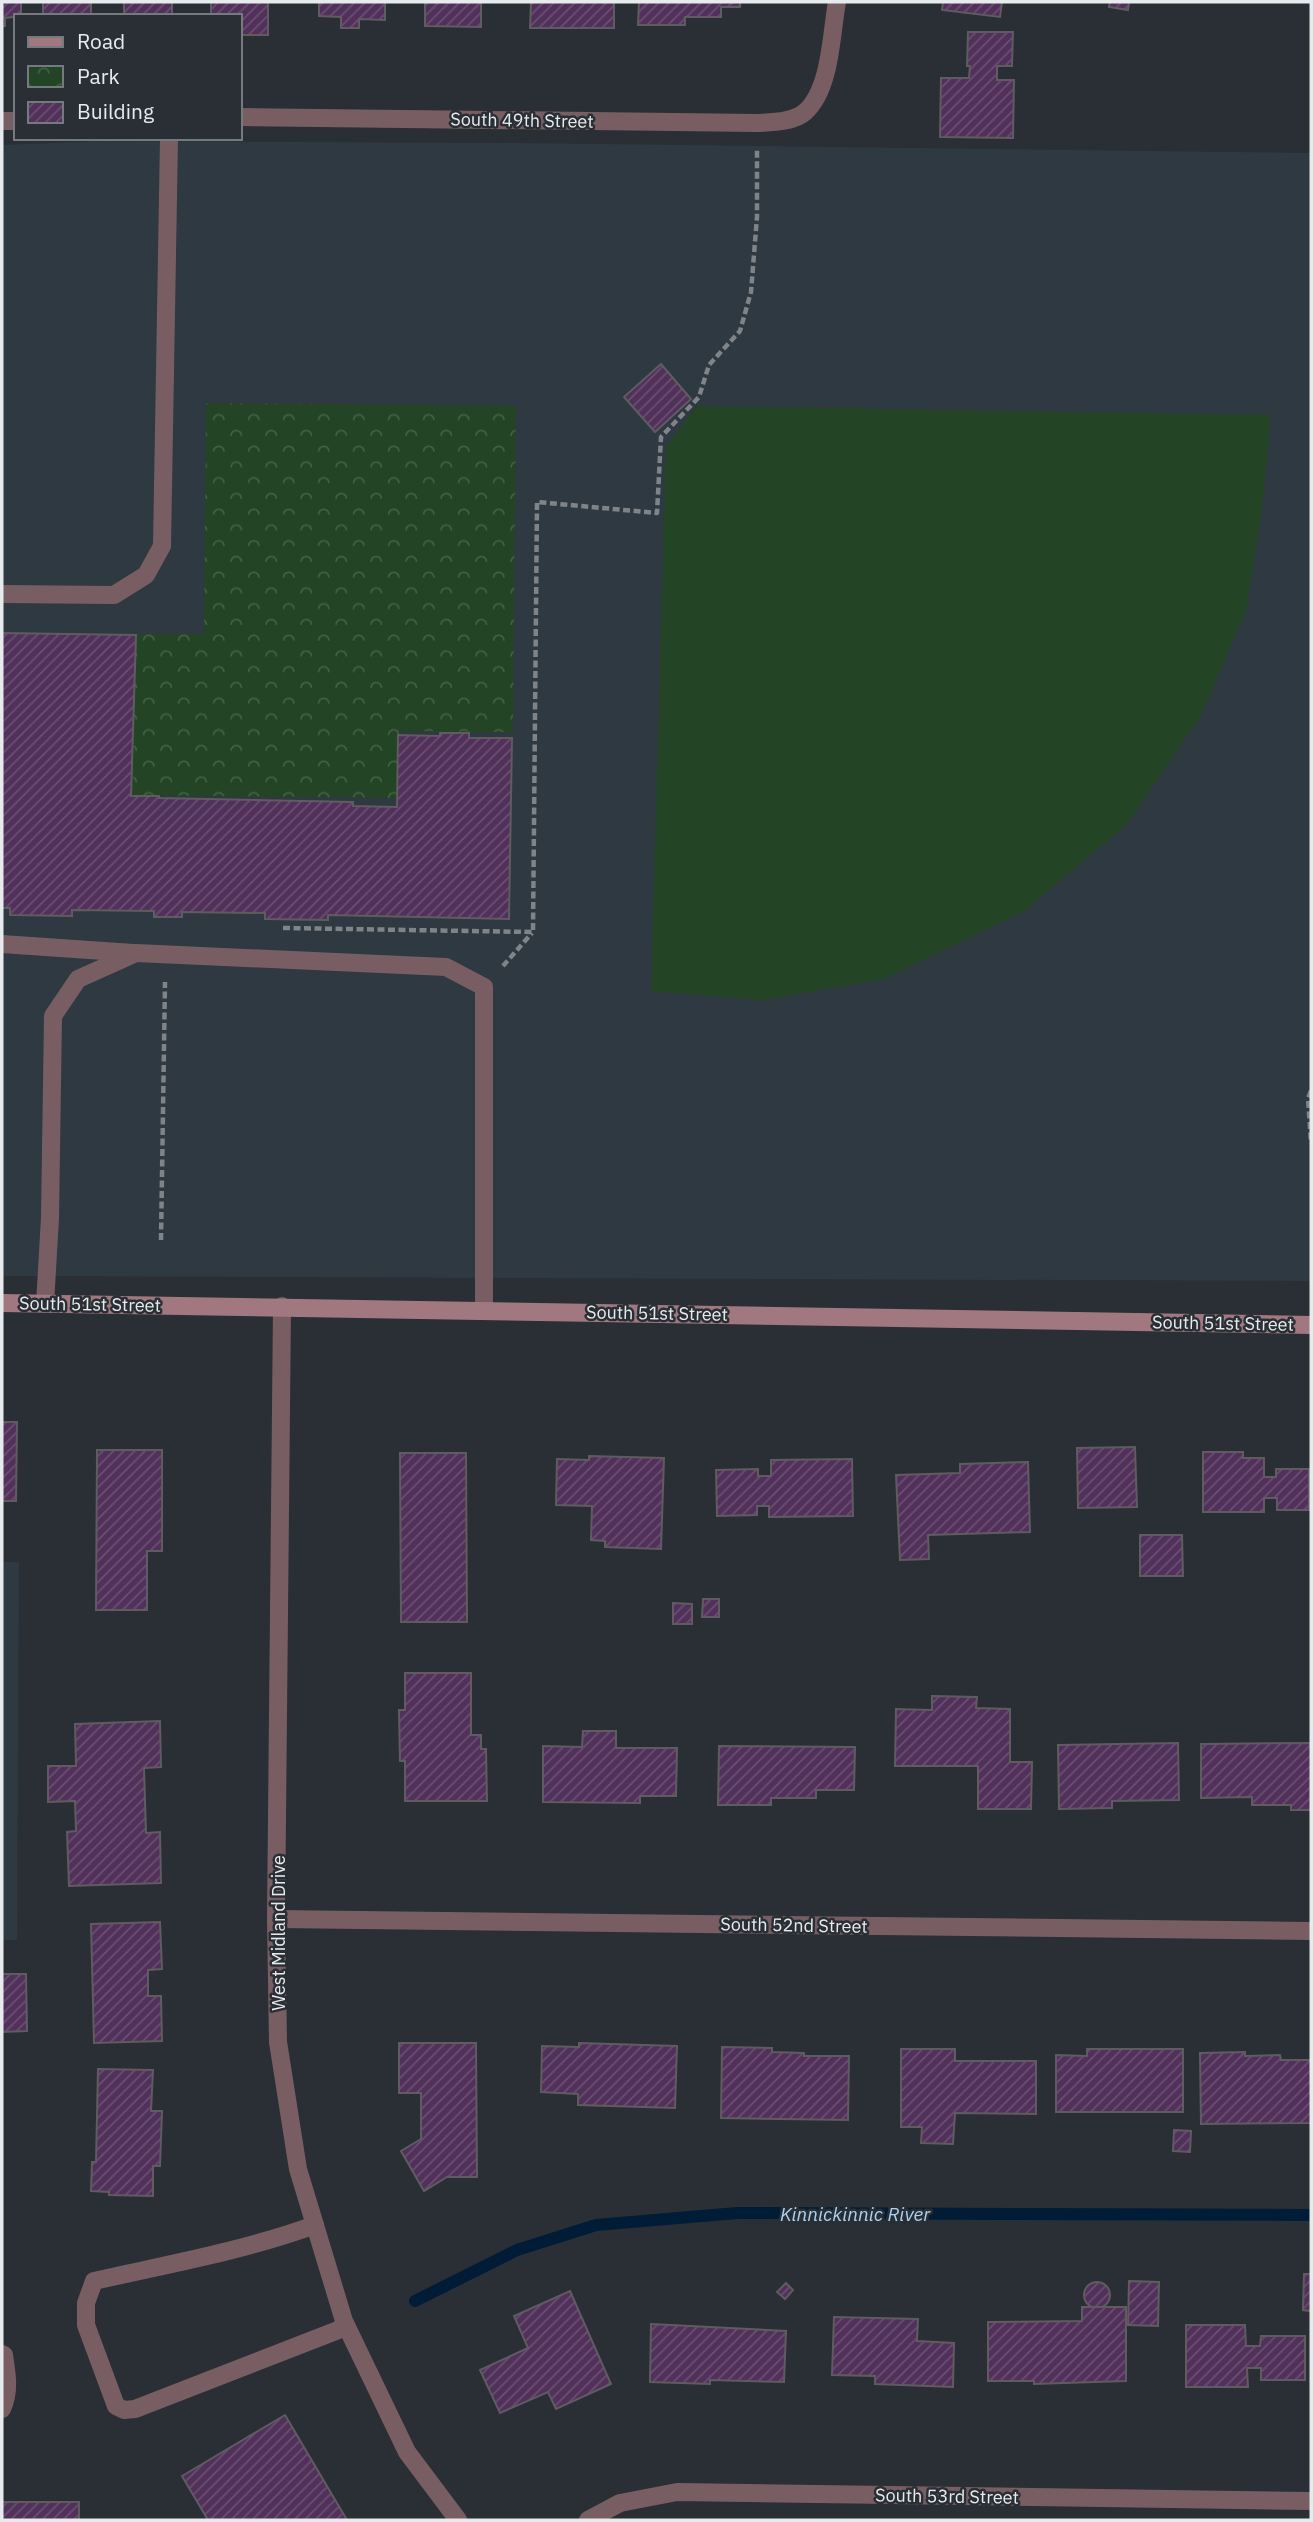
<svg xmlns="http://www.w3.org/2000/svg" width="1313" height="2522" viewBox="0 0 1313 2522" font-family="'IBM Plex Sans',sans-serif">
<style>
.built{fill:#2e3941}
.park{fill:url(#park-crowns)}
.pitch{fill:#234525}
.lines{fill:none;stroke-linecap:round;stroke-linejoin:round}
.stream{stroke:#001c36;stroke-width:12}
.building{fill:url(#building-hatch);stroke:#605b61;stroke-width:2}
.path{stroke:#7f8488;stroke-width:4.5;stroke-dasharray:7 3.5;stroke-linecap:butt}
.lane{stroke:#785e63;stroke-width:18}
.street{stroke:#785e63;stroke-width:18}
.secondary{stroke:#a17880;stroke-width:18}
.labels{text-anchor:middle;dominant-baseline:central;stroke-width:5;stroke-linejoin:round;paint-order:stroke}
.street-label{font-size:18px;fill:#e7ebee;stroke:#292f34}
.water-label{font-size:19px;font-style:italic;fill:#abd3f6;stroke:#292f34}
</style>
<defs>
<pattern id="park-crowns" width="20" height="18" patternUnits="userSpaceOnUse" patternTransform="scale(1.75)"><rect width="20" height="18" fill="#234525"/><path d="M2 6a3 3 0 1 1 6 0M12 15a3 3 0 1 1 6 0" fill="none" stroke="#436045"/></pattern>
<pattern id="building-hatch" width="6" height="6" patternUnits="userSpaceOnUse" patternTransform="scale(1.75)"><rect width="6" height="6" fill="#51315a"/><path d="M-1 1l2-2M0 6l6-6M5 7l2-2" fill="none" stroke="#6a4f72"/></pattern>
</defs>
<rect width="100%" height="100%" fill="#292f34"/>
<g class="built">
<path d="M102,141L519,143L1311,153V1281L2,1276V145Z"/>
<path d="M2,1562H19L17,1940H2Z"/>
</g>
<path class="park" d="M206,403L516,406L513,732L399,731L398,798L133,795L135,634H204Z"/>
<path class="pitch" d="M697,406L1271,415L1262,509L1246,611L1201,715L1128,823L1024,911L884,979L762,1000L651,991L666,446Z"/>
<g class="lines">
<path class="stream" d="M415,2301L517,2250L596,2225L737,2213L1311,2215"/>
</g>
<g class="building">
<path d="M2,2H21V16L5,18V26H2Z"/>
<rect x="43" y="2" width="48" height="14"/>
<rect x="124" y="2" width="48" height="14"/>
<path d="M211,2H268V35H240V16L211,15Z"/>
<path d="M319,2H385V20L359,19V28H341V17L319,16Z"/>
<path d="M425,2H481V27L425,26Z"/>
<path d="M531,2H614V28H530Z"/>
<path d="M639,2H740V7H721V17H685V25H638Z"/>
<path d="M943,2H1002L1000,17L942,10Z"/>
<path d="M1110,2H1129L1128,10L1109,7Z"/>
<path d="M968,32H1013L1012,66H997V80H1014L1013,138L940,137L941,78H969L970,66H967Z"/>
<path d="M661,364L691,399L655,432L624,397Z"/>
<path d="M2,633L136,635L131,796H159V798L353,802V806L397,807L398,735L440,736V733H469V738H512L509,919L328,915V920L265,919V913L182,912V917H154V911L72,910V916L10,915V908H2Z"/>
<path d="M2,1422H17L16,1501H2Z"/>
<path d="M1135,1447L1137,1507L1078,1508L1077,1448Z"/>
<path d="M97,1450H162V1551H147V1610H96Z"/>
<path d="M1203,1452H1243V1458H1264V1477H1276V1469H1309V1510H1277V1498H1264V1512H1203Z"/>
<path d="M400,1453H466L467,1622H401Z"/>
<path d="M589,1456L664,1458L661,1549L605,1547V1541L591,1540L592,1506L556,1505L557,1459L589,1460Z"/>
<path d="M852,1459L853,1516L769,1517V1506H757V1515L717,1516L716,1470L758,1469V1476H771V1460Z"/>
<path d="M1028,1462L1030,1532L928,1535L929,1559L900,1560L896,1475L960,1473V1464Z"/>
<path d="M1140,1535H1182L1183,1576H1140Z"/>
<path d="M703,1599H719V1617H702Z"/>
<path d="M673,1603L692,1604V1624H673Z"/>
<path d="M405,1673H471V1735H481V1749H486L487,1801H405V1761H400L399,1710H405Z"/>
<path d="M932,1696L977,1697L976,1708L1010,1709V1762H1032L1031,1809H978V1766H895L896,1709L932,1710Z"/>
<path d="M160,1721L161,1767L144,1768L146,1833L160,1832L161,1883L69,1886L67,1832L76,1831L75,1801L48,1802V1766H76L75,1724Z"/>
<path d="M583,1731H616V1748H677L676,1796H640V1803L543,1802V1746L582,1747Z"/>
<path d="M1178,1743L1179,1800L1112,1801V1808L1059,1809L1058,1745Z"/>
<path d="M1311,1743V1810H1291V1805H1252V1797L1201,1798V1744Z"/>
<path d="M719,1746L855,1747L854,1790H816V1798H771V1805H718Z"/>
<path d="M160,1922L162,1969L148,1970V1996H161L162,2041L94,2043L91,1924Z"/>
<path d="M2,1974H26L27,2031L2,2032Z"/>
<path d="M399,2043H476L477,2177H447L424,2191L401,2151L421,2139V2093H399Z"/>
<path d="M579,2043L677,2046L675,2108L578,2105V2094L541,2092L542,2046L579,2047Z"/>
<path d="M722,2047L772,2048V2052L804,2053V2056H849L848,2120L721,2118Z"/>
<path d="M901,2049H955V2061H1036V2114L955,2113L953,2144L921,2143L922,2127H901Z"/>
<path d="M1087,2049H1183V2112H1056V2055L1087,2056Z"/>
<path d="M1245,2052V2056L1280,2055L1281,2060H1311V2123L1201,2124L1200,2053Z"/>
<path d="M98,2069L153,2070L151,2111H162L160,2166H153V2196L109,2195V2192L91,2191L92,2162H96Z"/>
<path d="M1174,2130L1191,2131L1190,2152L1173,2151Z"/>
<path d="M1304,2274H1311V2311L1303,2310Z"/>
<path d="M1129,2281L1159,2282L1158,2326L1128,2325Z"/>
<circle cx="1097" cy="2295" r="13"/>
<path d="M786,2283L793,2290L785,2299L777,2292Z"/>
<path d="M570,2291L611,2384L556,2409L548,2392L500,2413L480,2370L528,2348L514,2316Z"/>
<path d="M1082,2307H1126V2381L1034,2384V2381H988V2322L1082,2321Z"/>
<path d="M834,2317L918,2319L917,2341L954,2343L953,2387L875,2384V2376L832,2375Z"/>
<path d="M651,2324L786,2331L784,2382L710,2380V2384L650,2382Z"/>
<path d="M1186,2325H1245L1246,2346H1260L1261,2336H1305V2380H1261V2368H1247L1248,2387H1186Z"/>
<path d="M285,2415L347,2520H208L182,2476Z"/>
<rect x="2" y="2502" width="77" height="18"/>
</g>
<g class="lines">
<g class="path">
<path d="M283,928L533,932L537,502L657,513L661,437L699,397L709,365L740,331L751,292L757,217V150"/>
<path d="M503,966L532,933"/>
<path d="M1311,1091L1308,1098L1311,1143"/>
<path d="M161,1240L165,982"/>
</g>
<g class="lane">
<path d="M2,594L114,595L146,575L162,546L169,138"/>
<path d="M2,944L133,953"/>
<path d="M45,1304L50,1218L53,1016L78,979L136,953L446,967L484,987V1310"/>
<path d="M315,2225C243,2251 169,2264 94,2281L86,2303V2325L116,2406L124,2410L135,2409L346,2327"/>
<path d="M2,2354L4,2355C7,2374 10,2392 2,2409"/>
</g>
<g class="street">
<path d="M240,117L757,123C772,122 794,122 805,112C831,89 831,34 837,2"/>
<path d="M2,121H16"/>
<path d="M282,1306L276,1919L278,2042L298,2169L344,2321L407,2452L458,2520"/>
<path d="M276,1919L1311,1931"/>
<path d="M588,2520L620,2503L677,2492L1311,2501"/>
</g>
<path class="secondary" d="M2,1303L1311,1325"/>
</g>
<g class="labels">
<g class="street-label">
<text transform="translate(522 120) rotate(1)">South 49th Street</text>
<text transform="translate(90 1304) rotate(1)">South 51st Street</text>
<text transform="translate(657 1313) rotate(1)">South 51st Street</text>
<text transform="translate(1223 1323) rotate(1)">South 51st Street</text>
<text transform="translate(794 1925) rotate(1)">South 52nd Street</text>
<text transform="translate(278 1933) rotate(-90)">West Midland Drive</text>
<text transform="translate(947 2496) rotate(1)">South 53rd Street</text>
</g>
<g class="water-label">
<text x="855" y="2214">Kinnickinnic River</text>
</g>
</g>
<rect width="1313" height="2522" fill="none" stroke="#e7ebee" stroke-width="7"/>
<rect x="14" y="14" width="228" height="126" fill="#292f34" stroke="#757a7e" stroke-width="2"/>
<rect x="28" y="37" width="35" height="10" fill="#a17880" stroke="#757a7e" stroke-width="2"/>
<text x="77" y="49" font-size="21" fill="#e7ebee">Road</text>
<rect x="28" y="66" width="35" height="21" fill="url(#park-crowns)" stroke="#757a7e" stroke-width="2"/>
<text x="77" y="84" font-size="21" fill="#e7ebee">Park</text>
<rect x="28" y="102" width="35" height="21" fill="url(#building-hatch)" stroke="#757a7e" stroke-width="2"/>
<text x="77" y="119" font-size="21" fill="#e7ebee">Building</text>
</svg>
